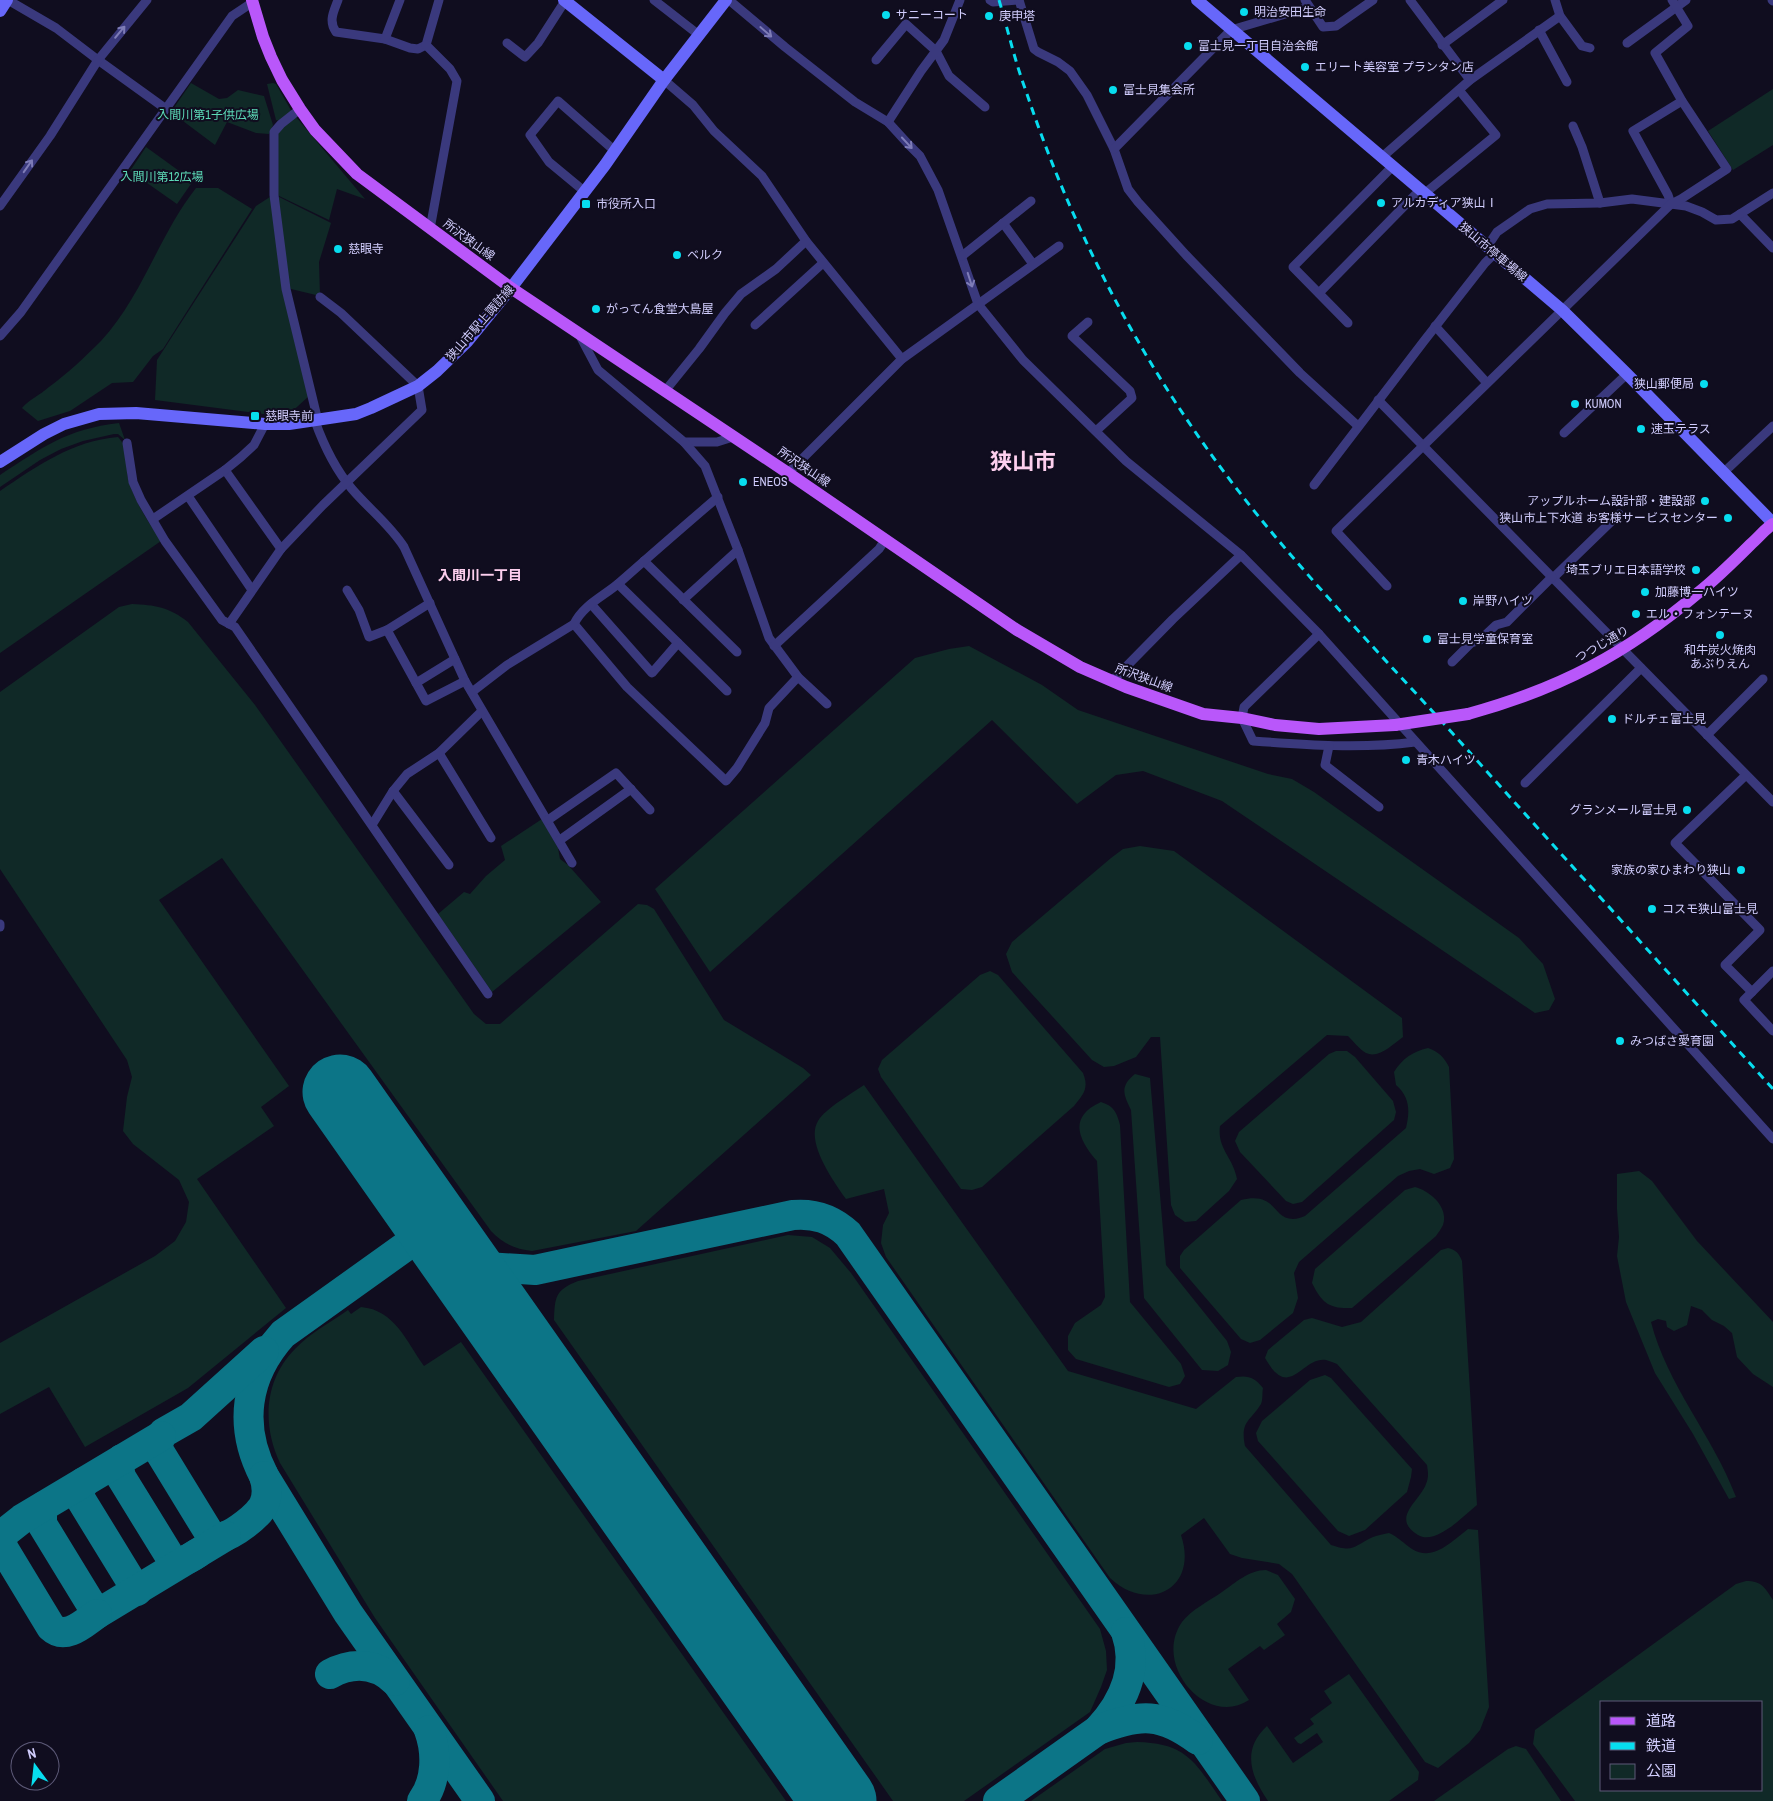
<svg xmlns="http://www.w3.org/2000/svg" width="1773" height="1801" viewBox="0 0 1773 1801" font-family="'Archivo Narrow','Noto Sans JP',sans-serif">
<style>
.green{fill:#102927;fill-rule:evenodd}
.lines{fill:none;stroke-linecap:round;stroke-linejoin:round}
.taxiway{stroke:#0c7587;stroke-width:30}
.runway{stroke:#0c7587;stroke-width:75}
.street{stroke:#3a397d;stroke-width:9}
.secondary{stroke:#6767fa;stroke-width:12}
.primary{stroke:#b957fa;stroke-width:12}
.rail{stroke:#07ddef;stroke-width:3;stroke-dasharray:8 6;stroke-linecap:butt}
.primary-bridge{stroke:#b957fa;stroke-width:12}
.oneway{stroke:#7e7cb7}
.poi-dot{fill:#07ddef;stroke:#100d1f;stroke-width:2}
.labels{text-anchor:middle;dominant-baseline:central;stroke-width:4;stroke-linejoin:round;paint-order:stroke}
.poi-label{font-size:12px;fill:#d1cdfd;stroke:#100d1f;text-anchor:start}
.park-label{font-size:12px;fill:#5cdab7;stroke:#100d1f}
.street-label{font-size:12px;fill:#d1cdfd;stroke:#100d1f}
.neighbourhood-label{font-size:14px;font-weight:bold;fill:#fdcfee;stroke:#100d1f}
.town-label{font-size:22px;font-weight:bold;fill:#fdcfee;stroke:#100d1f}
</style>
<rect width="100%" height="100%" fill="#100d1f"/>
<g class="green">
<path d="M191,83L219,99L227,98L238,90L264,96L273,125L269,134L256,133L227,122L215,145L171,112Z"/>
<path d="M273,83L276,84L292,112L280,121L276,120L267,84Z"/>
<path d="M1773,89V145L1733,170L1708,131Z"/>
<path d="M296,117L365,199L337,189L329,220L275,194L276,132Z"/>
<path d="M146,147L193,181L177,204L130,171Z"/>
<path d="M196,188H218L252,209L163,349L153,356L133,382L112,383L70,411L38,421L22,408C30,399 40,395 49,387C67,374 85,357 101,341C142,297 159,235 196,188Z"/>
<path d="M273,195L309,396L286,417L155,400L157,360L256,206Z"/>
<path d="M275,195L331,223L319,262L320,296L287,288Z"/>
<path d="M119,423L125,440L118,434H114L83,441L61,449L40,460L0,487V475C43,447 67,429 119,423Z"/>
<path d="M118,437C135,456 122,465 130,485C137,505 149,523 161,541L0,653V491C37,466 72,441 118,437Z"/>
<path d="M132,604C155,605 169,607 188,622L255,705L474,1014L486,1024H500L638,904L647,905L654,909L724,1020L803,1068L811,1075L636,1231L532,1251C516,1249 503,1244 491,1231L222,858L159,900L289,1086L261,1107L274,1126L197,1179L286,1308L188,1388L85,1447L49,1387L0,1414V1343L155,1256L175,1241L186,1222L189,1202L179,1180L133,1144L123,1131L127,1097L132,1077L127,1060L0,869V692L119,607Z"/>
<path d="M969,646L1042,685L1078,710L1268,774L1292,779L1314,792L1519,938L1543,964L1555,999L1549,1010L1535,1013L1222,801L1143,771L1116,775L1077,804L992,720L710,972L655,889L915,658L949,649Z"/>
<path d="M542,819L558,848L560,859L568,865L601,902L492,992L438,914L464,892L470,894L486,876L505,860L501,846Z"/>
<path d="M1140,846L1174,851L1402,1018L1403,1037C1393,1044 1379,1059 1366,1053C1360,1050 1353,1041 1348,1036L1327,1035L1220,1126C1217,1149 1233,1157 1237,1179L1229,1191L1196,1221L1185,1222L1175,1215L1171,1205L1160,1037H1151L1136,1057L1114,1066L1104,1067L1092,1060L1012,972L1006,954L1012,942L1111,858L1123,849Z"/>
<path d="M990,971L998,975L1083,1073C1089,1088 1084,1094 1074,1106L982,1187L972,1190L961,1189L881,1077L878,1069L882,1060L980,975Z"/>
<path d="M1428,1048C1439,1052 1444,1057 1449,1067L1454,1159L1450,1168L1434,1174L1420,1169L1409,1171L1398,1176L1299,1262L1294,1273L1298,1298L1293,1313L1260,1340L1250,1343L1241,1339L1180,1268V1256L1184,1250L1241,1200C1277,1191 1272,1219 1293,1219C1297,1219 1302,1217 1305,1216L1406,1128C1410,1111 1410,1097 1396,1085L1394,1072C1403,1058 1412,1052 1428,1048Z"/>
<path d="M1336,1051H1347L1355,1057L1393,1101L1396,1112L1394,1120L1302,1202L1293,1204L1286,1201L1240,1152L1235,1141L1239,1132L1329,1054Z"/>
<path d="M1135,1074L1150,1078L1166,1265L1227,1341L1231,1352L1228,1365L1218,1371L1202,1370L1144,1298L1131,1110C1123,1094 1120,1086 1135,1074Z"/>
<path d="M864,1085L1068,1371L1196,1409L1236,1377C1249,1375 1255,1378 1263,1388C1262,1393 1263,1400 1261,1404C1250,1422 1240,1421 1245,1446L1331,1545C1355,1553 1353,1546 1373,1537C1378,1535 1384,1534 1389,1533C1398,1537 1403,1543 1412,1549C1433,1562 1451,1542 1468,1529L1478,1530L1489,1707L1480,1730L1469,1743L1438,1768L1425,1762L1292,1574L1279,1564L1242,1558L1230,1554L1204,1518L1181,1535C1199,1589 1148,1614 1110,1578L886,1257L881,1243L883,1225L889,1213L884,1189L846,1199C834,1182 805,1142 818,1121C826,1108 851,1094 864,1085Z"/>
<path d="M1101,1102C1114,1106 1117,1113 1120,1125L1130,1302L1181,1364L1185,1376L1180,1384L1169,1387L1076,1359L1068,1350V1336L1075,1323L1101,1305L1105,1297L1097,1161C1078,1139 1068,1117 1101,1102Z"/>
<path d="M1639,1171L1652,1181L1697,1241L1773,1322V1387L1753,1374L1737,1357L1732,1333L1724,1326L1712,1320L1702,1310L1691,1306L1687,1325L1674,1331L1667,1327L1666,1321L1658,1319L1651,1322C1667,1385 1713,1436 1736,1497L1729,1499L1693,1434L1655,1373L1626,1302L1617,1256L1619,1237L1617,1209V1174Z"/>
<path d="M1415,1187C1430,1191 1449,1207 1443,1225C1441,1229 1438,1233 1436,1236L1352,1308C1329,1309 1322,1303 1312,1283L1315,1269L1405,1190Z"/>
<path d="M788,1235L812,1237L830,1248L851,1273L1100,1629L1106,1651L1107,1670L1101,1687L1090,1712L964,1801H893L554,1320C555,1297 555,1290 578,1281Z"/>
<path d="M1448,1248C1456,1250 1459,1253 1462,1261L1477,1505C1464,1515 1436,1546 1418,1535C1390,1518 1420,1501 1426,1484C1429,1477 1428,1472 1427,1465L1337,1364C1334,1363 1330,1361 1326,1360C1301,1357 1290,1402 1265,1358L1268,1350L1304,1320L1312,1318L1342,1327L1361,1322L1441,1250Z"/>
<path d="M361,1307C395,1310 406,1341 424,1366L461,1342L786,1801H503L375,1618L280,1463C262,1425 264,1380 295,1349C310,1333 331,1322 348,1310L351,1314Z"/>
<path d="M1325,1375L1331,1378L1412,1469L1411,1477L1407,1492L1365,1530L1349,1536L1338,1531L1258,1441L1256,1433L1262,1421L1310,1380Z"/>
<path d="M1266,1570L1278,1575L1295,1599L1291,1612L1277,1624L1285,1635L1264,1650L1260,1646L1228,1669L1249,1700C1207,1728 1152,1665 1182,1622C1191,1610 1209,1601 1222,1592C1235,1583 1249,1570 1266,1570Z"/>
<path d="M1746,1581C1762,1581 1765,1588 1773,1600V1801H1575L1533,1744L1535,1730L1736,1584ZM1602,1702H1762V1790H1602Z"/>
<path d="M1349,1674L1419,1772L1418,1780L1389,1801H1268C1251,1776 1241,1750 1267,1726L1293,1763L1323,1742L1317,1733L1301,1744L1298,1743L1294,1738L1314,1724L1310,1719L1332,1703L1324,1691Z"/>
<path d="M1137,1742C1188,1743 1196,1764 1222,1801H1031L1105,1749L1126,1743Z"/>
<path d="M1516,1746L1526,1749L1561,1801H1434L1508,1749Z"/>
</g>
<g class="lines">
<g class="taxiway">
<path d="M434,1226L283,1334C245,1376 238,1426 264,1476L348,1613L480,1801"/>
<path d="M454,1255L475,1264L486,1267L535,1270L793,1215C815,1213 832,1219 848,1234L1245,1801"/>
<path d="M264,1351L191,1417L163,1433L158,1442L159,1451L208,1531C212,1535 216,1538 222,1537C233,1535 260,1515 264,1504C268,1495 267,1485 264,1476"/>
<path d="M122,1459L119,1468L121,1477L169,1555C179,1565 188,1560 198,1553"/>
<path d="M84,1482L79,1492L80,1498L137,1591"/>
<path d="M44,1506L42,1513V1524L97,1614L226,1536"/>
<path d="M97,1614C84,1623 66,1641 51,1627L2,1546L3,1534L22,1519L161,1436"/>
<path d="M330,1674C352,1662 376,1663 395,1681"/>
<path d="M1098,1730C1124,1702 1139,1669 1126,1632"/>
<path d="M422,1801C437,1781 437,1752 429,1730"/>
<path d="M998,1801L1098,1730C1140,1713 1162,1713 1198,1740"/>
</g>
<path class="runway" d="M340,1092L839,1801"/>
<g class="street">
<path d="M8,0L56,28L98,60L166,109"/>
<path d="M338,0C334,11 328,21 336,32L385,39L410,48L418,49L426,45L439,0"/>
<path d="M654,0L699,35"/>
<path d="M729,0L785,47L855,102L888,122L909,145L920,156L938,190L978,304L1023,360L1126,461L1241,555L1319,634L1773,1139"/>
<path d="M990,0L993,2L1019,0"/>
<path d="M1019,0L1034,49L1038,52L1058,62L1070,71L1087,95L1114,149L1128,189L1138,202L1186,255L1300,373L1358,426"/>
<path d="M1305,0L1323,27L1336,26L1373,0"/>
<path d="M1410,0L1470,80"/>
<path d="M1555,0L1560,16L1582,46L1590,48"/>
<path d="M1772,0L1773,1"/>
<path d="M1539,30L1567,82"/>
<path d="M385,39L400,0"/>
<path d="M507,43L525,57L538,43L565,1"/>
<path d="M1627,43L1686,0"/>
<path d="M426,45L450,69L457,81L430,229"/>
<path d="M1442,45L1503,0"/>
<path d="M876,60L906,24L936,51L949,76L985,107"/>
<path d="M664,80L693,105L714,131L762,176L806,241L902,359"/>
<path d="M300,109L281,124L274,132V195L286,289L318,421"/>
<path d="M888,122L921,71L944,40L960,0"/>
<path d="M1573,126L1582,147L1600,203"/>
<path d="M1114,149L1231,30L1309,7"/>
<path d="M1381,158L1470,80L1560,16"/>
<path d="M584,191L549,162L530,135L558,101L615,151"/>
<path d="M1424,194L1496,135L1459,90"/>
<path d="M1671,204L1668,195L1633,131L1682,101"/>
<path d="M0,206L50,136L98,60L147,0"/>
<path d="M1740,214L1773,248"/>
<path d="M1003,223L1033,264"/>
<path d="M1487,247L1497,232L1530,209L1547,204L1600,203L1632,199L1686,206L1702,212L1716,220L1732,219L1773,193"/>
<path d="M962,256L1031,201"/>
<path d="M1319,293L1420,190"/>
<path d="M1088,322L1072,336L1130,391L1132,398L1096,431"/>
<path d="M1348,323L1293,267L1392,167"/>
<path d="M755,325L823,263"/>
<path d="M1435,326L1487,383"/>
<path d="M0,336L21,312L232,16L253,2"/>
<path d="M580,336L598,370L684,442H717L733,437"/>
<path d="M665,391L699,349L725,313L741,294L776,269L806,241"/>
<path d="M1378,400L1773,802"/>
<path d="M315,421C324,446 335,469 352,489C369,509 390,525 404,547L465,681L572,863"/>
<path d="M1564,433L1627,374"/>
<path d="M684,442L705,466L738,550L769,638L798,677L827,704"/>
<path d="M127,443L133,482L141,500L165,541L222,620L235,627L488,994"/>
<path d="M225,470L281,549"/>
<path d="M788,473L902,359L1059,246"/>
<path d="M1723,473L1773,426"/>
<path d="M1314,485L1424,341L1485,263L1495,253"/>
<path d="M188,496L252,590"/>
<path d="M153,519L225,470L241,457L254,445L265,424"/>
<path d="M644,561L737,652"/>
<path d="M1553,578L1619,514"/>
<path d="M618,584L727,691"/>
<path d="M1387,586L1336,531L1671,204L1681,199L1727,169L1682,101L1655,53L1688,26L1672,0"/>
<path d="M347,590L359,610L369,637L387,630L430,603"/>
<path d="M683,600L738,550"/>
<path d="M591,604L652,673L678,643"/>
<path d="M229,624L281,549L323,505L422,410L418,386L341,313L320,297"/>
<path d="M574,624L627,687L726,781L737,768L765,723L769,708L798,677"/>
<path d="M387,630L426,701L465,681"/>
<path d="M1319,634L1244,707L1242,718L1253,741C1307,745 1361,749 1415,742"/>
<path d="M774,646L879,549L885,540"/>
<path d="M1452,662L1471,643L1480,640L1496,625L1507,622L1552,577"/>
<path d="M1112,681L1173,619L1241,555"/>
<path d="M416,683L455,659"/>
<path d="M472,692L507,665L574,624C583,605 604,596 619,583C652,554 685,525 718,497"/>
<path d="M1707,735L1763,679"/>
<path d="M1329,746L1325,765L1379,807"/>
<path d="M439,753L491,838"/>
<path d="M1746,775L1675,843L1760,930L1725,965L1752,992"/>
<path d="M1525,783L1641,668"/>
<path d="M393,791L449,865"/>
<path d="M548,820L616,773L650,810"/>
<path d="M372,825L393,791L407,774L439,753L482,711"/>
<path d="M560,840L631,789"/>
<path d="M0,924V927"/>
<path d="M1773,971L1744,1000L1773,1031"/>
</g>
<g class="secondary">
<path d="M564,0L664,80"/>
<path d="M1197,0L1562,310L1627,374L1773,523"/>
<path d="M0,11L7,0"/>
<path d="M0,462L44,434L64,424L99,414L136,413L265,424H289L356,414L371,408L418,386L437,371L467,342L511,288L605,165L664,80L726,0"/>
</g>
<g class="primary">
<path d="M252,0L263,37L271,57L282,80L300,109L315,130L357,174L511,288L788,473L1017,630L1080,667L1126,687L1203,714L1242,718L1275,725L1319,729L1395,725"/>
<path d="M1468,714C1559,689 1626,654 1698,593C1717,578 1734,561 1751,544C1758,538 1766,528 1773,524"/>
</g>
<path class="rail" d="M999,0C1008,30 1015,62 1026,91C1076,242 1152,383 1251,507C1315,587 1386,660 1455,736C1561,854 1667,971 1773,1089"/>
<path class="primary-bridge" d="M1395,725L1468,714"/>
</g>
<defs><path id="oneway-shaft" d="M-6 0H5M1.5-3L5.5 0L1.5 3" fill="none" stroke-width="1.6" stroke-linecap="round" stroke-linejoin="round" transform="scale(1.25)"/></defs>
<g class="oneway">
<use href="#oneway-shaft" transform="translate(120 32) rotate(-50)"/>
<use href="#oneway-shaft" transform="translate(766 32) rotate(41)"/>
<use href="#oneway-shaft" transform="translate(907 143) rotate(47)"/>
<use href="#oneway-shaft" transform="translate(28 166) rotate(-55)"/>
<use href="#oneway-shaft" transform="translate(970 280) rotate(72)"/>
</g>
<g class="poi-dot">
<circle cx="1244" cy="12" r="5"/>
<circle cx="886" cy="15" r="5"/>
<circle cx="989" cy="16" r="5"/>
<circle cx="1188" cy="46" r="5"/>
<circle cx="1305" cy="67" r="5"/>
<circle cx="1113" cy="90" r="5"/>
<circle cx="1381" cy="203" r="5"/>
<rect x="581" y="199" width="10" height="10" rx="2.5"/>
<circle cx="338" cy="249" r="5"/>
<circle cx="677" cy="255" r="5"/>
<circle cx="596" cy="309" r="5"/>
<circle cx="1704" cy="384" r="5"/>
<circle cx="1575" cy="404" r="5"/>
<rect x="250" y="411" width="10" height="10" rx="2.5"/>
<circle cx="1641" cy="429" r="5"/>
<circle cx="743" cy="482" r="5"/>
<circle cx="1705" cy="501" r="5"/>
<circle cx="1728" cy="518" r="5"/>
<circle cx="1696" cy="570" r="5"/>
<circle cx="1645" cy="592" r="5"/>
<circle cx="1463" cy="601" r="5"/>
<circle cx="1636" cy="614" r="5"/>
<circle cx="1720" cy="635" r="5"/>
<circle cx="1427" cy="639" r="5"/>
<circle cx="1612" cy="719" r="5"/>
<circle cx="1406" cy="760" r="5"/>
<circle cx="1687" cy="810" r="5"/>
<circle cx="1741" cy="870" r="5"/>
<circle cx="1652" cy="909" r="5"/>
<circle cx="1620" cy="1041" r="5"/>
</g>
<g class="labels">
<g class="poi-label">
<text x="1254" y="12">明治安田生命</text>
<text x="896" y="15">サニーコート</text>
<text x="999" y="16">庚申塔</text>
<text x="1198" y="46">富士見一丁目自治会館</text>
<text x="1315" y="67">エリート美容室 プランタン店</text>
<text x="1123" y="90">富士見集会所</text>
<text x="1391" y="203">アルカディア狭山Ⅰ</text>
<text x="596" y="204">市役所入口</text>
<text x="348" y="249">慈眼寺</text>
<text x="687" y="255">ベルク</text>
<text x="606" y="309">がってん食堂大島屋</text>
<text x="1694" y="384" text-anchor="end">狭山郵便局</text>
<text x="1585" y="404">KUMON</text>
<text x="265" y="416">慈眼寺前</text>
<text x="1651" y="429">速玉テラス</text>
<text x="753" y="482">ENEOS</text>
<text x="1695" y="501" text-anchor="end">アップルホーム設計部・建設部</text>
<text x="1718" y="518" text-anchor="end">狭山市上下水道 お客様サービスセンター</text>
<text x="1686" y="570" text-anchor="end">埼玉ブリエ日本語学校</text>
<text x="1655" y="592">加藤博一ハイツ</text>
<text x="1473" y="601">岸野ハイツ</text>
<text x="1646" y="614">エル・フォンテーヌ</text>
<text x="1437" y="639">富士見学童保育室</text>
<text x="1720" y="650" text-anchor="middle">和牛炭火焼肉<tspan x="1720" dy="14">あぶりえん</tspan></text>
<text x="1622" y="719">ドルチェ富士見</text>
<text x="1416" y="760">青木ハイツ</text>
<text x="1677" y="810" text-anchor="end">グランメール富士見</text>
<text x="1731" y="870" text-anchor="end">家族の家ひまわり狭山</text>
<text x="1662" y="909">コスモ狭山富士見</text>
<text x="1630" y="1041">みつばさ愛育園</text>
</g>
<g class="park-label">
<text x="208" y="115">入間川第1子供広場</text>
<text x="162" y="177">入間川第12広場</text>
</g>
<g class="street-label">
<text transform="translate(469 240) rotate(36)">所沢狭山線</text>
<text transform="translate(1493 252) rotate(40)">狭山市停車場線</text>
<text transform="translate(480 323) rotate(-49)">狭山市駅上諏訪線</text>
<text transform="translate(804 467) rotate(34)">所沢狭山線</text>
<text transform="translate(1602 644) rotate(-30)">つつじ通り</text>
<text transform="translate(1144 678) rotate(20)">所沢狭山線</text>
</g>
<g class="neighbourhood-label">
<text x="480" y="575">入間川一丁目</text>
</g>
<g class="town-label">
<text x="1023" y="461">狭山市</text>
</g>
</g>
<rect x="1600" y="1701" width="162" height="90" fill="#100d1f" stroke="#5d5a78"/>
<rect x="1610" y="1717" width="25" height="8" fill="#b957fa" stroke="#5d5a78"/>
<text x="1646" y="1726" font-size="15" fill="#d1cdfd">道路</text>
<rect x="1610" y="1742" width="25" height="8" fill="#07ddef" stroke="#5d5a78"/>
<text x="1646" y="1751" font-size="15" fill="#d1cdfd">鉄道</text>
<rect x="1610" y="1764" width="25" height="15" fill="#102927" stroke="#5d5a78"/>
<text x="1646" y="1776" font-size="15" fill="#d1cdfd">公園</text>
<g transform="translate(35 1766) rotate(345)"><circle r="24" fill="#100d1f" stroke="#5d5a78"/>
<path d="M0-4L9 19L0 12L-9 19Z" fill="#07ddef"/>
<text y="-8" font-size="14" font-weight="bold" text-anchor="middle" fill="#d1cdfd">N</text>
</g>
</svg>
